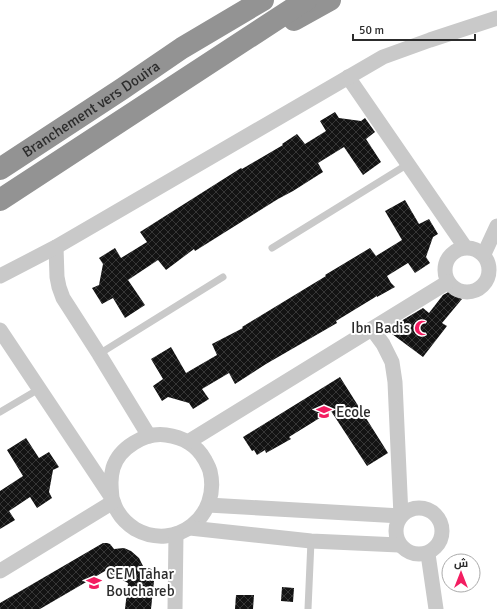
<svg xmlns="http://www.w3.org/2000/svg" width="497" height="609" viewBox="0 0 497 609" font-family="Signika,Cairo,sans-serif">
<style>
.building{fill:url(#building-cross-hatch)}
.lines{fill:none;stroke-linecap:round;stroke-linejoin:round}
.lane{stroke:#c9c9c9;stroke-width:7}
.street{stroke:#c9c9c9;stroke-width:15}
.highway{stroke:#939393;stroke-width:22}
.labels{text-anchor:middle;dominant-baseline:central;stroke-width:4;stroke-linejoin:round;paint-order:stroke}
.street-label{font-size:15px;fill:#2c2c2c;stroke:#fff}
.poi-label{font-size:15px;fill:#2c2c2c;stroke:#fff;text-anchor:start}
</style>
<defs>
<pattern id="building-cross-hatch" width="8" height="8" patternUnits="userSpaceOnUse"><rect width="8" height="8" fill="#131313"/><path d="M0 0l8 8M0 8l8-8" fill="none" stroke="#363636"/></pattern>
</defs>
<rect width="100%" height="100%" fill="#fff"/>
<g class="building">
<path d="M335,112L339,118L361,121L365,118L375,132L366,139L381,162L363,175L344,147L318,163L323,172L293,191L278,199L195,251L194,249L166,270L158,260L128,280L145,305L125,318L113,298L102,304L92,288L99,285L103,264L99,258L115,248L121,258L147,242L140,232L241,168L242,169L283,145L282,144L297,134L305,144L326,131L320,121Z"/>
<path d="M405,200L419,224L429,219L438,234L433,237L426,257L430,263L415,273L408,263L387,276L391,283L395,287L377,297V296L336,321L337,323L266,364L235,384L229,373L202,389L209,399L193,409L189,403L168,397L162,401L153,386L163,379L151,359L171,347L186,373L217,355L212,344L243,328L242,327L326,276L325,275L370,248L376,256L402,240L385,211Z"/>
<path d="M452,290L462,299L442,323L447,326L423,357L388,331L391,327L423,308L429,313L443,295Z"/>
<path d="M340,377L388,453L367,466L331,411L289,437L291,439L266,453L265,450L257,455L254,450L252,451L243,437Z"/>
<path d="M26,438L39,458L49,452L59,467L53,470L49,492L52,498L37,508L30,497L9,511L15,520L0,529V491L23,476L7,450Z"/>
<path d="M103,543H107L110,544L114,549L124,548L131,551L139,558L143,566L151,569L155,572L151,609H125L128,583L105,571L40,609H0V603Z"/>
<path d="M282,587L294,588L293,602L281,601Z"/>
<path d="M236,595H254L253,609H235Z"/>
</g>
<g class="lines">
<g class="lane">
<path d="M272,248L408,164"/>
<path d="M99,354L223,277"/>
<path d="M0,412L39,389"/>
<path d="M308,609L311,541"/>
</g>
<g class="street">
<path d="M348,77L465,247"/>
<path d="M56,247L57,277L59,287L63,298L99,354L149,436"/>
<circle cx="467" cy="270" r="22"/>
<path d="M484,254L497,226"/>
<path d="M0,276L56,247L383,57L430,40L497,18"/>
<path d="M0,330L112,498C114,503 115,508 118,512C122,519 129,525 135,529C176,552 221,516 210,471C209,467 207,464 205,460C197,445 182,437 166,435C145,432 119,448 113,468C110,479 111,487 112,498"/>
<path d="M188,442L448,282"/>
<path d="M208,505L401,516L395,382L392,362L383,344L372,329"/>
<circle cx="419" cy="531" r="23"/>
<path d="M190,528L311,541L399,545"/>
<path d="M428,554L436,609"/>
<path d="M0,571L113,502"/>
<path d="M175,609L176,534"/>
</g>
<g class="highway">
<path d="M294,20L330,0"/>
<path id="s1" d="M0,169L122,89L182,48L263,0"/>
<path d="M0,200L306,0"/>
</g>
</g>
<defs>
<g id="mosque-bare" transform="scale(1.2)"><path d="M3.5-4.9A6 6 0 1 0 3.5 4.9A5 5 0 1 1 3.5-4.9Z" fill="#f31d61" stroke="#fff" stroke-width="2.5" paint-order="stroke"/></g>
<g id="school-bare" transform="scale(1.2)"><path d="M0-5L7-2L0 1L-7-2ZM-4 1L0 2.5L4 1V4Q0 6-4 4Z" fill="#f31d61" stroke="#fff" stroke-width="2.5" paint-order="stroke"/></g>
</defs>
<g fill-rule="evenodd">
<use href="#mosque-bare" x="422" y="328"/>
<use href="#school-bare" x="324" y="412"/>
<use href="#school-bare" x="94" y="583"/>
</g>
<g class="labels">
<g class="street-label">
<text stroke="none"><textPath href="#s1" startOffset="109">Branchement vers Douira</textPath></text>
</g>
<g class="poi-label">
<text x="410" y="328" text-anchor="end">Ibn Badis</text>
<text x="336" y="412">Ecole</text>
<text x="106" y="574">CEM Tahar<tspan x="106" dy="17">Bouchareb</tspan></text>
</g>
</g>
<g transform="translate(461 573)"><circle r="19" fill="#ffffff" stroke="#ababab"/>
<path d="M0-3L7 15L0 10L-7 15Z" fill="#f31d61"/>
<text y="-6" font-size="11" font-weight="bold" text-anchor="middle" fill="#2c2c2c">ش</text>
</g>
<path d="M353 34v6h122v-6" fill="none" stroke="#2c2c2c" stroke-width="2"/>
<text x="359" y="34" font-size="12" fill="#2c2c2c" stroke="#ffffff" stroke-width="3" paint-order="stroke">50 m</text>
</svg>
